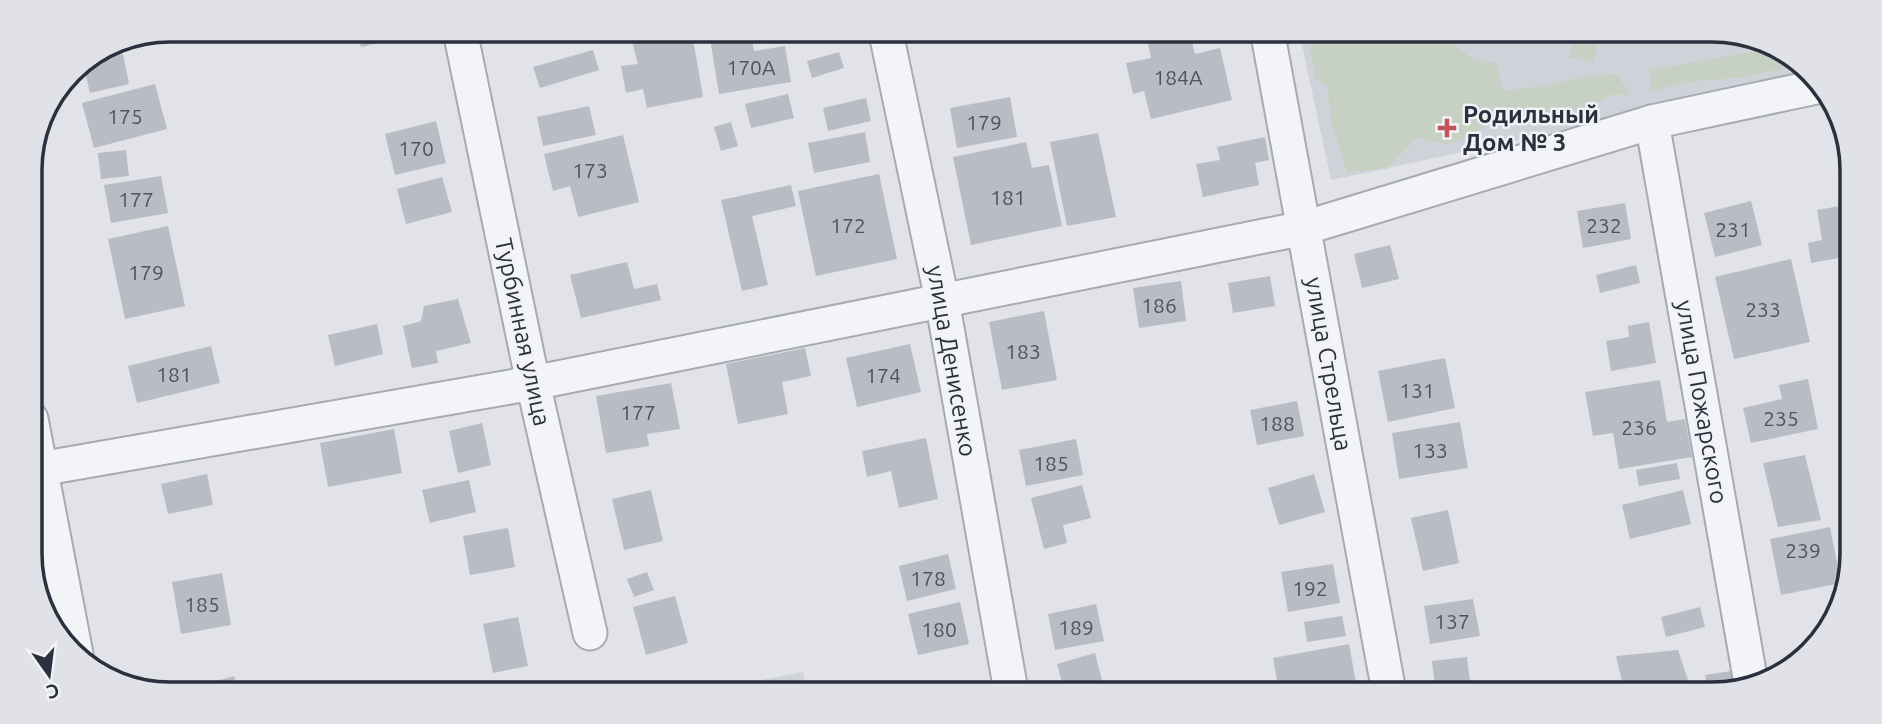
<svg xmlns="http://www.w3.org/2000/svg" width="1882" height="724" viewBox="0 0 1882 724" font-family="Ubuntu,sans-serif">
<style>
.built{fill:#d0d2da}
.green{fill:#c6d1c3}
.building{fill:#b9bcc4}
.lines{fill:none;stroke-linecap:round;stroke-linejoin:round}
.street-casing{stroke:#a7aab2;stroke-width:37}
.street{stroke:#f3f4f7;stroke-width:33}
.poi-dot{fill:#c0545a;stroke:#f1f2f6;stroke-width:2.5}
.labels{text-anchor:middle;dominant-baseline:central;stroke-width:5;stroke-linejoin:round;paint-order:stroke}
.number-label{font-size:21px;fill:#4e5360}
.poi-label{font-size:24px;font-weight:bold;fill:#2b303e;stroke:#f1f2f6;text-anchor:start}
.street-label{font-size:24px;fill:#2b303e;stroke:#f1f2f6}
.rim{fill:none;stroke:#2b303e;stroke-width:3.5}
</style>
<rect width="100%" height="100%" fill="#e1e3e8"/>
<g class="built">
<path d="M1300,35L1757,37L1816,77L1331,180Z"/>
<path d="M803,672L806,690L715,689Z"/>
</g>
<g class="green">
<path d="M1314,35L1391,36L1413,43L1445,36L1472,59L1496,63L1503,90L1541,87L1580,77L1616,74L1631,95L1613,94L1581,111L1560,107L1535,119L1493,115L1474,135L1447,144L1417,138L1386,169L1347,172L1331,120L1327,85L1315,78L1310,47Z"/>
<path d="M1576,36L1598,37L1594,62L1568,57Z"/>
<path d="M1773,48L1799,65L1740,78L1694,81L1651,91L1650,70Z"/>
</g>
<g class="building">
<path d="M357,31H414L415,35L361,47Z"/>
<path d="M709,32L751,33L754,51L785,46L791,82L719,94Z"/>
<path d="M692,33L703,97L647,108L643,89L626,93L621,66L638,64L632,41Z"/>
<path d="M1146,34L1190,35L1195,54L1220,48L1232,100L1151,119L1144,91L1133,94L1126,63L1151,58Z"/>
<path d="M146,35L148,44L91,56L117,40Z"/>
<path d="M593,50L599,70L540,88L533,67Z"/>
<path d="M839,52L844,68L812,78L807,61Z"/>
<path d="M123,54L129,84L90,93L83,63Z"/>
<path d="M155,84L167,129L94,148L82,103Z"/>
<path d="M788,94L794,118L751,128L745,104Z"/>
<path d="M1010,97L1017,137L957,148L950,108Z"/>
<path d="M866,98L871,121L828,131L823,108Z"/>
<path d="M589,106L596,135L543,146L537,117Z"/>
<path d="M436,121L446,163L395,175L385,134Z"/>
<path d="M731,122L738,146L721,151L714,127Z"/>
<path d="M865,132L870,162L814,173L808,143Z"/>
<path d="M1098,133L1116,217L1067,226L1050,142Z"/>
<path d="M623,135L639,202L578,217L570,186L553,191L544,154Z"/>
<path d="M1265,137L1269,160L1255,163L1259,185L1203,197L1196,164L1220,160L1217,147Z"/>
<path d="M1026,142L1032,168L1049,165L1062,226L971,245L953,157Z"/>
<path d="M126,150L129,176L101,179L98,153Z"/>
<path d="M879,174L897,259L816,276L798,191Z"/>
<path d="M161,176L168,213L111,223L104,185Z"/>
<path d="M442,177L452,212L406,224L397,189Z"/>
<path d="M791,185L796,206L752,216L768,285L742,291L721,200Z"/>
<path d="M1751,201L1762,245L1715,257L1704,213Z"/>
<path d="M1625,203L1631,239L1583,248L1577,211Z"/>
<path d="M1840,206L1846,240L1850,239V256L1811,263L1808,243L1822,240L1817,210Z"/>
<path d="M168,226L185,306L125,319L108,239Z"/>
<path d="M1390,245L1399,279L1362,288L1354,254Z"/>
<path d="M1791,259L1810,342L1734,359L1715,277Z"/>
<path d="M627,262L634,289L657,284L661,300L581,318L570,275Z"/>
<path d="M1636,265L1640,283L1600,293L1596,275Z"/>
<path d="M1270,276L1275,306L1233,313L1228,283Z"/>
<path d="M1181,281L1186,321L1139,328L1133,288Z"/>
<path d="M458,299L471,343L436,351L438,363L412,368L403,326L421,321L424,306Z"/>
<path d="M1044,311L1057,380L1002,390L989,322Z"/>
<path d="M1649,322L1656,363L1611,371L1606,341L1629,337L1628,326Z"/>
<path d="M377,324L383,354L335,366L328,335Z"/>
<path d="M910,344L921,392L857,407L846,358Z"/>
<path d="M211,346L220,383L137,403L128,366Z"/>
<path d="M805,348L811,376L782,382L788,414L738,424L726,364Z"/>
<path d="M1445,358L1455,408L1388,422L1378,371Z"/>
<path d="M1808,379L1818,429L1751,443L1743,408L1782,399L1779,385Z"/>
<path d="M1660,380L1667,422L1685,419L1692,457L1619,469L1613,433L1593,436L1585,392Z"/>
<path d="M671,383L680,429L647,434L649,446L606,453L596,396Z"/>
<path d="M1297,401L1304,436L1257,445L1250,410Z"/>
<path d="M1460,422L1468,468L1399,479L1392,433Z"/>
<path d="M482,423L491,465L458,473L449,431Z"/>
<path d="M394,429L402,473L328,487L320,443Z"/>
<path d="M926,438L938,499L899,508L891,471L867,477L862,451Z"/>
<path d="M1076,439L1083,475L1026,486L1019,450Z"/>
<path d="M1805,455L1821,520L1778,527L1763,463Z"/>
<path d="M1677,463L1680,479L1639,486L1636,470Z"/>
<path d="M207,474L213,505L168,514L161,484Z"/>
<path d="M1314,474L1325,512L1279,525L1268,488Z"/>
<path d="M469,480L476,512L430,523L422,490Z"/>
<path d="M1082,485L1091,518L1063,525L1067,543L1044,549L1031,498Z"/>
<path d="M651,490L663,541L624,550L612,499Z"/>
<path d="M1683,490L1691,524L1630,539L1622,505Z"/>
<path d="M1448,510L1459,563L1423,571L1411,518Z"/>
<path d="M1830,527L1841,583L1781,595L1770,539Z"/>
<path d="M508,528L515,567L470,575L463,536Z"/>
<path d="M948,554L956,589L907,601L899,566Z"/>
<path d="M1333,564L1340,603L1288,612L1281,572Z"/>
<path d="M647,572L654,590L634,597L627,579Z"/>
<path d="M222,573L231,625L181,634L172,582Z"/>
<path d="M675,596L688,643L646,655L633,607Z"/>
<path d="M1473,599L1480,636L1430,644L1424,606Z"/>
<path d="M960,602L969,644L918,655L908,614Z"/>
<path d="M1096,604L1104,641L1055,650L1048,614Z"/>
<path d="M1700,607L1705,627L1666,637L1661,617Z"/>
<path d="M1342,616L1346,636L1307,642L1304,622Z"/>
<path d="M518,617L528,666L493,673L483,624Z"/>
<path d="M1349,644L1357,688L1338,692H1279L1273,658Z"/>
<path d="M1678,650L1691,689L1664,694H1625L1616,656Z"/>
<path d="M1095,653L1102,680L1064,689L1057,664Z"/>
<path d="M1467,657L1470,682L1435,686L1432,661Z"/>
<path d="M1731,671L1734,689L1721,694H1708L1705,675Z"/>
<path d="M234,676L237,687H198V686Z"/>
</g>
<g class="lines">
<g class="street-casing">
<g id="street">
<path d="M460,31L533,383L590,633"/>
<path d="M886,33L942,300L1011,691"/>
<path d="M1268,35L1389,692"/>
<path d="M1652,122L1751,683"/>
<path d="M31,419L76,654"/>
<path d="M40,469L533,383L1304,228L1652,122L1821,86"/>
</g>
</g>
<use href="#street" class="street"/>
</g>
<path class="poi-dot" d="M1443.5 117.5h7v7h7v7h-7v7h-7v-7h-7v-7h7z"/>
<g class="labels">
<g class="number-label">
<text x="751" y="67">170А</text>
<text x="1178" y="77">184А</text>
<text x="125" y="116">175</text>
<text x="984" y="122">179</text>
<text x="416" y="148">170</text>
<text x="590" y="170">173</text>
<text x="1008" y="197">181</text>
<text x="136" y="199">177</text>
<text x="848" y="225">172</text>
<text x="1604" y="225">232</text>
<text x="1733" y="229">231</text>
<text x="146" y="272">179</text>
<text x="1159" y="305">186</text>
<text x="1763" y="309">233</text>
<text x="1023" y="351">183</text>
<text x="174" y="374">181</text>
<text x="883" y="375">174</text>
<text x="1417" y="390">131</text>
<text x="638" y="412">177</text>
<text x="1781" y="418">235</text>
<text x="1277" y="423">188</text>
<text x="1639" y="427">236</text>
<text x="1430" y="450">133</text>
<text x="1051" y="463">185</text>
<text x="1803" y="550">239</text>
<text x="928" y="578">178</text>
<text x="1310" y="588">192</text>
<text x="202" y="604">185</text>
<text x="1452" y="621">137</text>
<text x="1076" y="627">189</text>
<text x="939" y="629">180</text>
</g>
<g class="poi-label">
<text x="1463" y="114">Родильный<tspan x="1463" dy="28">Дом № 3</tspan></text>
</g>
<g class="street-label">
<text transform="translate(523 332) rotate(78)">Турбинная улица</text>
<text transform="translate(952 361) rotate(80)">улица Денисенко</text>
<text transform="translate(1329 364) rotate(80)">улица Стрельца</text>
<text transform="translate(1702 402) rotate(80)">улица Пожарского</text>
</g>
</g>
<path d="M0 0H1882V724H0ZM170 42H1712A128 128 0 0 1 1840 170V554A128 128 0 0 1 1712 682H170A128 128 0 0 1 42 554V170A128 128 0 0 1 170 42Z" fill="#e1e2e7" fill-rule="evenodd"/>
<path class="rim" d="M170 42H1712A128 128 0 0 1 1840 170V554A128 128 0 0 1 1712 682H170A128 128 0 0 1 42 554V170A128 128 0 0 1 170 42Z"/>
<g transform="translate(49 675) rotate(166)" stroke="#f1f2f6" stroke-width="5" paint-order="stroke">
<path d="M0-5L12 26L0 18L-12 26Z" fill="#2b303e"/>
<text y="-10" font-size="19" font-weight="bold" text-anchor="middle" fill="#2b303e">С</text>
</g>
</svg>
